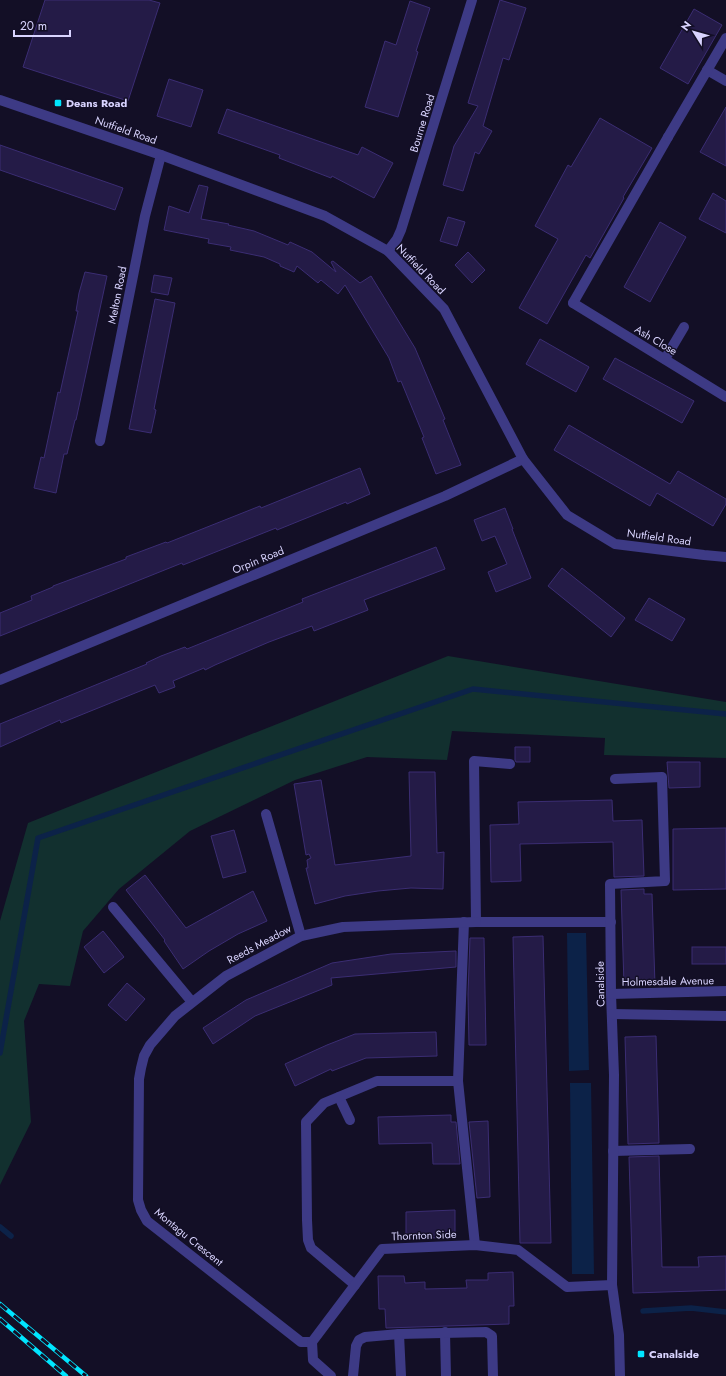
<svg xmlns="http://www.w3.org/2000/svg" width="726" height="1376" viewBox="0 0 726 1376" font-family="Jost,sans-serif">
<style>
.green{fill:#12302f}
.water{fill:#0c2248}
.lines{fill:none;stroke-linecap:round;stroke-linejoin:round}
.stream{stroke:#0c2248;stroke-width:5.5}
.building{fill:#241b47;stroke:#3b2d73}
.service{stroke:#3d3a85;stroke-width:10}
.minor{stroke:#3d3a85;stroke-width:10}
.tertiary{stroke:#3d3a85;stroke-width:10}
.rail-casing{stroke:#00e5ff;stroke-width:4.5}
.rail{stroke:#130f26;stroke-width:3;stroke-dasharray:9;stroke-linecap:butt}
.poi-dot{fill:#00e5ff;stroke:#130f26;stroke-width:1.5}
.labels{text-anchor:middle;dominant-baseline:central;stroke-width:3;stroke-linejoin:round;paint-order:stroke}
.poi-label{font-size:11px;font-weight:bold;fill:#d9d4ff;stroke:#130f26;text-anchor:start}
.street-label{font-size:11px;fill:#d9d4ff;stroke:#130f26}
</style>
<rect width="100%" height="100%" fill="#130f26"/>
<path class="green" d="M448,656L726,702V758L604,755L605,738L452,731L447,760L367,757L295,780L190,831L119,889L83,931L70,986L39,984L24,1021L31,1122L0,1185V921L28,823Z"/>
<g class="water">
<path d="M567,933H586L589,1070L569,1071Z"/>
<path d="M570,1083H591L594,1274H572Z"/>
</g>
<g class="lines">
<g class="stream">
<path d="M0,1053L38,838L473,689L726,714"/>
<path d="M0,1227L11,1236"/>
<path d="M643,1311L691,1308L726,1312"/>
</g>
</g>
<g class="building">
<path d="M45,0H149L160,3L128,101L23,67Z"/>
<path d="M500,0L526,8L509,60L503,58L483,126L492,131L479,154L475,152L463,191L443,185L454,146L478,106L468,103Z"/>
<path d="M410,1L430,8L416,51L418,52L398,117L365,107L385,41L396,45Z"/>
<path d="M694,9L722,25L688,84L660,68Z"/>
<path d="M169,79L203,90L191,127L157,116Z"/>
<path d="M726,107V166L700,152Z"/>
<path d="M227,109L358,155L362,147L393,163L374,198L332,176L331,178L279,158L280,155L218,133Z"/>
<path d="M600,118L652,148L623,197L624,198L590,258L586,255L547,324L519,308L558,239L535,226L568,165L571,167Z"/>
<path d="M0,145L123,188L115,210L0,170Z"/>
<path d="M199,185L208,187L201,219L229,224L228,225L254,231L288,245L290,242L312,252L336,272L331,262L333,261L360,283L371,276L415,348L445,419L443,420L461,465L436,474L422,438L424,437L401,381L398,382L389,358L345,285L338,294L321,280L318,283L297,266L294,272L280,266V264L264,257L230,250L231,247L208,243L209,239L164,230L169,206L189,213Z"/>
<path d="M713,193L726,201V233L699,219Z"/>
<path d="M448,217L465,222L457,246L440,241Z"/>
<path d="M660,222L686,237L650,302L624,287Z"/>
<path d="M468,252L485,270L472,283L455,265Z"/>
<path d="M85,272L107,276L76,420H75L67,454H64L56,493L34,488L41,457L44,458L58,392L60,393L78,311H76L79,293Z"/>
<path d="M154,275L172,278L168,295L151,292Z"/>
<path d="M155,299L175,303L154,409L156,410L151,433L129,429Z"/>
<path d="M540,339L589,367L576,392L526,364Z"/>
<path d="M615,358L694,401L682,423L603,379Z"/>
<path d="M569,425L670,484L678,471L726,499V504L713,526L657,493L650,506L554,450Z"/>
<path d="M360,468L370,494L347,504L346,502L277,530L276,528L183,565L182,563L0,636V613L32,600L31,596L53,587V586L126,559V557L166,542L167,543L260,506L261,508Z"/>
<path d="M505,508L513,529H512L531,578L496,592L488,572L507,564L495,536L482,541L474,520Z"/>
<path d="M436,547L445,569L364,600L368,610L314,631L312,626L269,642L215,665L205,670L204,668L173,681L175,687L159,693L155,685L61,723L60,720L0,747V724L147,664L146,663L161,656L185,647L187,649L303,602L302,599Z"/>
<path d="M562,568L625,618L611,637L548,586Z"/>
<path d="M649,598L685,619L672,641L635,620Z"/>
<path d="M515,747H530V762H516L515,760Z"/>
<path d="M667,762H700V787L669,788Z"/>
<path d="M409,772H435L437,853L444,852L443,889L411,888L378,891L345,896L315,904L306,868H308L307,860L311,858L309,854L306,855L294,784L321,780L335,865L411,856Z"/>
<path d="M612,800L613,821L642,820L644,876L614,877L613,842L520,844L521,881L491,882L490,825L519,824L518,802Z"/>
<path d="M726,828V889L673,890V829Z"/>
<path d="M234,830L246,872L223,878L211,836Z"/>
<path d="M145,875L186,928L253,891L267,921L238,934L209,951L183,969L164,941L165,940L126,890Z"/>
<path d="M644,889V894H652L655,985H624L621,890Z"/>
<path d="M103,931L124,957L104,973L84,947Z"/>
<path d="M543,936L551,1243H520L513,937Z"/>
<path d="M470,938H484L486,1045H469L468,994Z"/>
<rect x="692" y="947" width="34" height="17"/>
<path d="M456,951V967L331,978L332,985L255,1016L213,1044L203,1028L246,1000L332,963L391,954Z"/>
<path d="M127,983L145,999L126,1021L108,1005Z"/>
<path d="M436,1032L437,1056L366,1058L332,1071L331,1069L295,1086L285,1064L327,1045L355,1034Z"/>
<path d="M656,1036L659,1143L628,1144L625,1037Z"/>
<path d="M451,1115V1122H456L460,1164H433L432,1143L379,1144L378,1117Z"/>
<path d="M488,1121L490,1197L477,1198L469,1122Z"/>
<path d="M659,1156L662,1267H699L698,1257L726,1256V1290L633,1293L629,1157Z"/>
<path d="M455,1210V1237L406,1239V1212Z"/>
<path d="M513,1272L514,1306H509V1324L386,1328L385,1309H379L378,1276H404L405,1283L425,1282V1289L467,1288L466,1280H488V1273Z"/>
</g>
<g class="lines">
<g class="service">
<path d="M707,70L726,81"/>
<path d="M573,303L668,137"/>
<path d="M665,359L684,327"/>
<path d="M613,1151L690,1149"/>
<path d="M445,1332L446,1376"/>
<path d="M399,1334L401,1376"/>
<path d="M353,1376L356,1346L359,1340L365,1337L399,1334L486,1332L492,1336L493,1376"/>
</g>
<g class="minor">
<path d="M668,137L726,38"/>
<path d="M388,251L397,239L401,230L472,0"/>
<path d="M573,303L726,397"/>
<path d="M100,441L145,216L161,155"/>
<path d="M0,680L445,496L523,459"/>
<path d="M510,764L474,761L476,922H611"/>
<path d="M615,779L662,777L665,881L610,884L611,994L614,1075L612,1285L619,1335L620,1376"/>
<path d="M266,814L301,936"/>
<path d="M113,907L192,1002"/>
<path d="M464,922L458,1081L475,1245"/>
<path d="M611,994L726,991"/>
<path d="M612,1014L726,1016"/>
<path d="M339,1097L350,1120"/>
<path d="M355,1285L311,1248L308,1240L307,1220L306,1122L324,1103L377,1081H458"/>
<path d="M312,1342H301L147,1221L141,1210L138,1200L139,1079L141,1068L144,1056L150,1045L175,1016L226,976L301,936L343,927L476,922"/>
<path d="M331,1376L313,1360L312,1342L382,1249L475,1245L518,1250L567,1287L612,1285"/>
</g>
<path class="tertiary" d="M0,100L161,155L325,216L388,251L444,309L523,459L567,515L615,544L704,555L726,557"/>
<g class="rail-casing">
<g id="rail">
<path d="M0,1304L86,1376"/>
<path d="M0,1319L66,1376"/>
</g>
</g>
<use href="#rail" class="rail"/>
</g>
<g class="poi-dot">
<rect x="54" y="99" width="8" height="8" rx="2"/>
<rect x="637" y="1350" width="8" height="8" rx="2"/>
</g>
<g class="labels">
<g class="poi-label">
<text x="66" y="103">Deans Road</text>
<text x="649" y="1354">Canalside</text>
</g>
<g class="street-label">
<text transform="translate(422 123) rotate(-73)">Bourne Road</text>
<text transform="translate(126 130) rotate(19)">Nutfield Road</text>
<text transform="translate(421 269) rotate(46)">Nutfield Road</text>
<text transform="translate(117 295) rotate(-79)">Melton Road</text>
<text transform="translate(656 340) rotate(31)">Ash Close</text>
<text transform="translate(659 537) rotate(8)">Nutfield Road</text>
<text transform="translate(258 560) rotate(-22)">Orpin Road</text>
<text transform="translate(259 944) rotate(-28)">Reeds Meadow</text>
<text transform="translate(668 981) rotate(-1)">Holmesdale Avenue</text>
<text transform="translate(600 984) rotate(-91)">Canalside</text>
<text transform="translate(424 1235) rotate(-2)">Thornton Side</text>
<text transform="translate(189 1237) rotate(39)">Montagu Crescent</text>
</g>
</g>
<g transform="translate(694 32) rotate(307)" stroke="#130f26" stroke-width="3" paint-order="stroke">
<path d="M0-3L7 15L0 10L-7 15Z" fill="#d9d4ff"/>
<text y="-6" font-size="11" font-weight="bold" text-anchor="middle" fill="#d9d4ff">N</text>
</g>
<path d="M14 30v6h56v-6" fill="none" stroke="#d9d4ff" stroke-width="2"/>
<text x="20" y="30" font-size="12" fill="#d9d4ff" stroke="#130f26" stroke-width="3" paint-order="stroke">20 m</text>
</svg>
